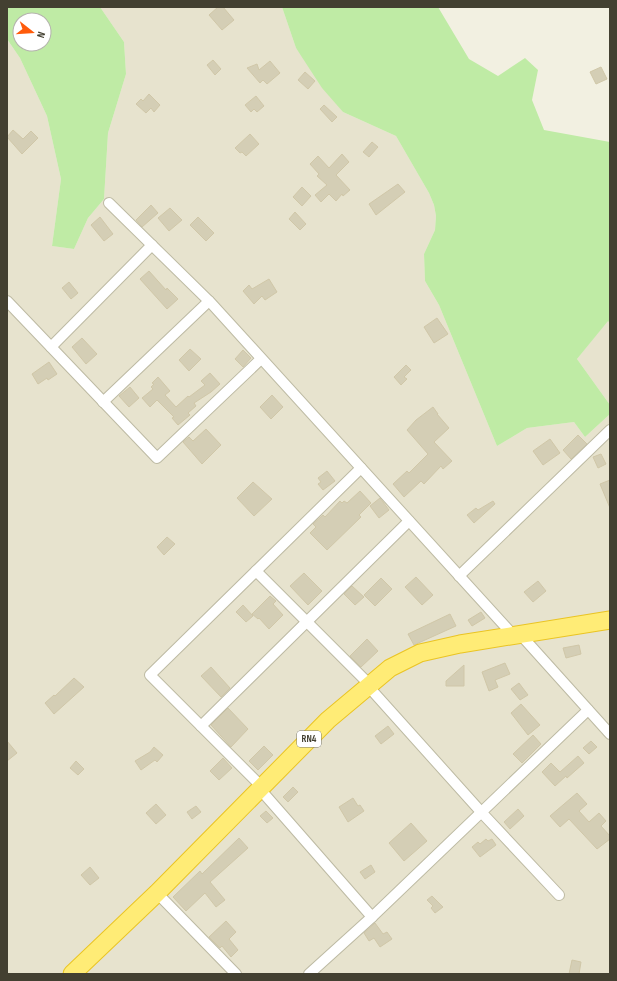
<svg xmlns="http://www.w3.org/2000/svg" width="617" height="981" viewBox="0 0 617 981" font-family="'Sofia Sans Condensed',sans-serif">
<style>
.residential{fill:#e7e3ce}
.green{fill:#bfeba5;fill-rule:evenodd}
.building{fill:#d4ceb5;stroke:#d0c7a8}
.lines{fill:none;stroke-linecap:round;stroke-linejoin:round}
.minor-casing{stroke:#bdbaa3;stroke-width:12}
.trunk-casing{stroke:#eac423;stroke-width:19}
.minor{stroke:#fff;stroke-width:10}
.trunk{stroke:#ffec76;stroke-width:17}
.labels{text-anchor:middle;dominant-baseline:central;stroke-width:3.5;stroke-linejoin:round;paint-order:stroke}
.shield{fill:#fff;stroke:#7b796f;stroke-width:1}
.shield-label{font-size:10px;font-weight:bold;fill:#434031}
</style>
<rect width="100%" height="100%" fill="#f2f0e1"/>
<g class="residential">
<path d="M100,7H282L296,48L343,112L396,136L429,193L434,205L436,216L435,230L424,254L425,281L439,305L497,446L527,428L574,422L585,437L610,414V974H7V39L20,58L47,116L61,179L52,246L74,249L88,218L104,199L108,133L126,74L124,42Z"/>
<path d="M608,320L610,323V405L577,359Z"/>
</g>
<g class="green">
<path d="M7,7H100L124,42L126,74L108,133L104,199L88,218L74,249L52,246L61,179L47,116L20,58L7,39ZM20,20H44V44H20Z"/>
<path d="M282,7H438L469,59L498,76L525,58L538,70L532,100L544,130L610,142V323L608,321L577,359L610,405V414L585,437L574,422L527,428L497,446L439,305L425,281L424,254L435,230L436,216L434,205L429,193L396,136L343,112L322,88L296,48Z"/>
</g>
<g class="building">
<path d="M218,7H223L234,20L222,30L209,15Z"/>
<path d="M213,60L221,69L215,75L207,65Z"/>
<path d="M270,61L280,73L267,84L263,80L260,83L247,68L257,64L259,70Z"/>
<path d="M601,67L607,79L596,84L590,72Z"/>
<path d="M305,72L315,81L308,89L298,80Z"/>
<path d="M149,94L160,105L154,112L151,108L146,113L136,104L141,99L143,101Z"/>
<path d="M256,96L264,106L257,112L254,109L251,112L245,105Z"/>
<path d="M324,105L337,117L332,122L320,109Z"/>
<path d="M13,130L23,139L31,131L38,138L22,154L7,137Z"/>
<path d="M250,134L259,144L246,156L242,152L240,153L235,148Z"/>
<path d="M372,142L378,147L369,157L363,152Z"/>
<path d="M342,154L349,162L336,175L350,190L343,196L342,194L336,201L329,194L321,202L315,195L327,185L317,176L319,174L310,164L318,156L329,168Z"/>
<path d="M398,184L405,192L376,215L369,204Z"/>
<path d="M302,187L311,196L302,206L293,197Z"/>
<path d="M151,205L158,213L142,227L136,220Z"/>
<path d="M170,208L182,220L169,231L158,218Z"/>
<path d="M295,212L306,224L300,230L289,219Z"/>
<path d="M100,217L113,234L104,241L91,225Z"/>
<path d="M198,217L214,233L206,241L190,225Z"/>
<path d="M149,271L166,290L167,288L178,299L167,309L140,279Z"/>
<path d="M269,279L277,292L265,300L262,296L254,304L243,291L249,285L252,289Z"/>
<path d="M69,282L78,293L71,299L62,288Z"/>
<path d="M437,318L448,334L434,343L424,327Z"/>
<path d="M82,338L97,354L86,364L72,347Z"/>
<path d="M190,349L201,359L189,371L179,360Z"/>
<path d="M243,350L251,358L243,367L235,359Z"/>
<path d="M49,362L57,374L48,380L47,378L38,384L32,374Z"/>
<path d="M406,365L411,370L404,377L407,379L401,385L394,377Z"/>
<path d="M210,373L220,384L211,392L194,403L196,406L188,413L190,415L178,425L172,418L174,417L157,400L150,407L142,398L153,389L151,387L154,384L152,383L158,377L170,391L165,395L176,407L188,396L189,397L205,385L201,381Z"/>
<path d="M130,387L139,398L129,407L119,396Z"/>
<path d="M272,395L283,407L271,419L260,407Z"/>
<path d="M433,407L438,414H437L449,428L434,442L452,461L443,469L441,466L424,484L421,481L404,497L393,484L407,471L409,473L428,454L407,430L416,420Z"/>
<path d="M206,429L221,445L202,464L183,442L189,437L193,441Z"/>
<path d="M578,435L587,444L571,459L563,450Z"/>
<path d="M550,439L560,453L543,465L533,451Z"/>
<path d="M601,454L606,464L598,468L593,457Z"/>
<path d="M327,471L335,481L323,490L318,484L321,482L318,478Z"/>
<path d="M610,480V508L600,484Z"/>
<path d="M253,482L272,499L254,516L237,498Z"/>
<path d="M360,491L371,503L359,515L361,517L327,550L310,533L316,527L313,524L323,515L325,517L340,501L342,503L344,501L347,503Z"/>
<path d="M380,498L389,510L379,518L370,506Z"/>
<path d="M493,501L495,504L474,523L467,515L476,508L478,510Z"/>
<path d="M167,537L175,544L164,555L157,547Z"/>
<path d="M304,573L322,591L308,605L290,586Z"/>
<path d="M416,577L433,595L422,605L405,587Z"/>
<path d="M381,578L392,589L375,606L364,595Z"/>
<path d="M538,581L546,591L533,602L524,592Z"/>
<path d="M352,586L364,597L355,605L344,594Z"/>
<path d="M270,596L276,601L273,604L283,615L269,629L259,618L258,619L252,614Z"/>
<path d="M243,605L253,616L246,622L236,612Z"/>
<path d="M481,612L485,618L472,626L468,620Z"/>
<path d="M450,614L456,626L414,645L408,634Z"/>
<path d="M367,639L378,651L361,667L350,656Z"/>
<path d="M579,645L581,654L566,658L563,648Z"/>
<path d="M505,663L510,674L495,680L498,687L489,691L482,672Z"/>
<path d="M464,665V686H446V681Z"/>
<path d="M211,667L230,688L221,697L201,676Z"/>
<path d="M74,678L84,687L54,714L45,703L54,695L55,696Z"/>
<path d="M519,683L528,695L520,700L511,689Z"/>
<path d="M521,704L540,725L528,735L511,713Z"/>
<path d="M228,708L248,729L231,747L211,725Z"/>
<path d="M388,726L394,734L381,744L375,736Z"/>
<path d="M533,735L541,744L522,763L513,754Z"/>
<path d="M7,741L17,753L7,761Z"/>
<path d="M591,741L597,747L589,754L583,748Z"/>
<path d="M264,746L273,755L258,770L249,761Z"/>
<path d="M154,747L163,755L157,762L155,760L141,770L135,761L150,752Z"/>
<path d="M578,756L584,763L567,778L566,776L555,786L542,772L551,763L560,772Z"/>
<path d="M223,758L232,768L219,780L210,771Z"/>
<path d="M76,761L84,769L78,775L70,768Z"/>
<path d="M293,787L298,792L288,802L283,797Z"/>
<path d="M577,793L587,804L579,811L589,822L599,813L606,821L601,826L610,836V839L597,849L569,819L560,827L550,816Z"/>
<path d="M353,798L358,806L360,805L364,811L348,822L339,807Z"/>
<path d="M156,804L166,815L156,824L146,813Z"/>
<path d="M196,806L201,812L192,819L187,812Z"/>
<path d="M518,809L524,816L510,829L504,822Z"/>
<path d="M266,811L273,818L267,823L260,816Z"/>
<path d="M411,823L427,841L404,861L389,843Z"/>
<path d="M239,838L248,848L210,882L225,900L216,907L205,893L186,911L173,897L200,871L202,874Z"/>
<path d="M486,839L488,841L492,839L496,845L480,857L472,847L478,842L480,844Z"/>
<path d="M371,865L375,872L365,879L360,872Z"/>
<path d="M90,867L99,878L90,885L81,875Z"/>
<path d="M432,896L443,907L435,913L431,908L433,906L427,900Z"/>
<path d="M226,921L236,932L229,939L238,950L231,957L222,946L220,948L209,937Z"/>
<path d="M375,923L383,934L387,932L392,939L380,947L374,938L369,941L364,933Z"/>
<path d="M572,960L581,962L579,974H569Z"/>
</g>
<g class="lines">
<g class="minor-casing">
<g id="minor">
<path d="M109,203L211,303L513,635"/>
<path d="M7,301L157,458L261,359"/>
<path d="M51,347L152,245"/>
<path d="M103,402L209,301"/>
<path d="M256,571L370,685"/>
<path d="M459,576L610,430"/>
<path d="M520,634L610,734"/>
<path d="M368,686L482,813L559,895"/>
<path d="M201,726L409,521"/>
<path d="M261,786L150,675L361,468"/>
<path d="M259,788L372,917L588,710"/>
<path d="M157,893L236,974"/>
<path d="M309,974L372,917"/>
</g>
</g>
<g class="trunk-casing">
<path id="trunk" d="M72,974L157,893L328,720L390,668L420,653L460,644L610,620"/>
</g>
<use href="#minor" class="minor"/>
<use href="#trunk" class="trunk"/>
</g>
<g class="labels">
<rect class="shield" x="297" y="731" width="24" height="16" rx="3"/>
<g class="shield-label">
<text x="309" y="739">RN4</text>
</g>
</g>
<rect width="617" height="981" fill="none" stroke="#434031" stroke-width="16"/>
<g transform="translate(32 32) rotate(107)"><circle r="19" fill="#ffffff" stroke="#b4b3ad"/>
<path d="M0-3L7 15L0 10L-7 15Z" fill="#ff5b0b"/>
<text y="-6" font-size="11" font-weight="bold" text-anchor="middle" fill="#434031">N</text>
</g>
</svg>
